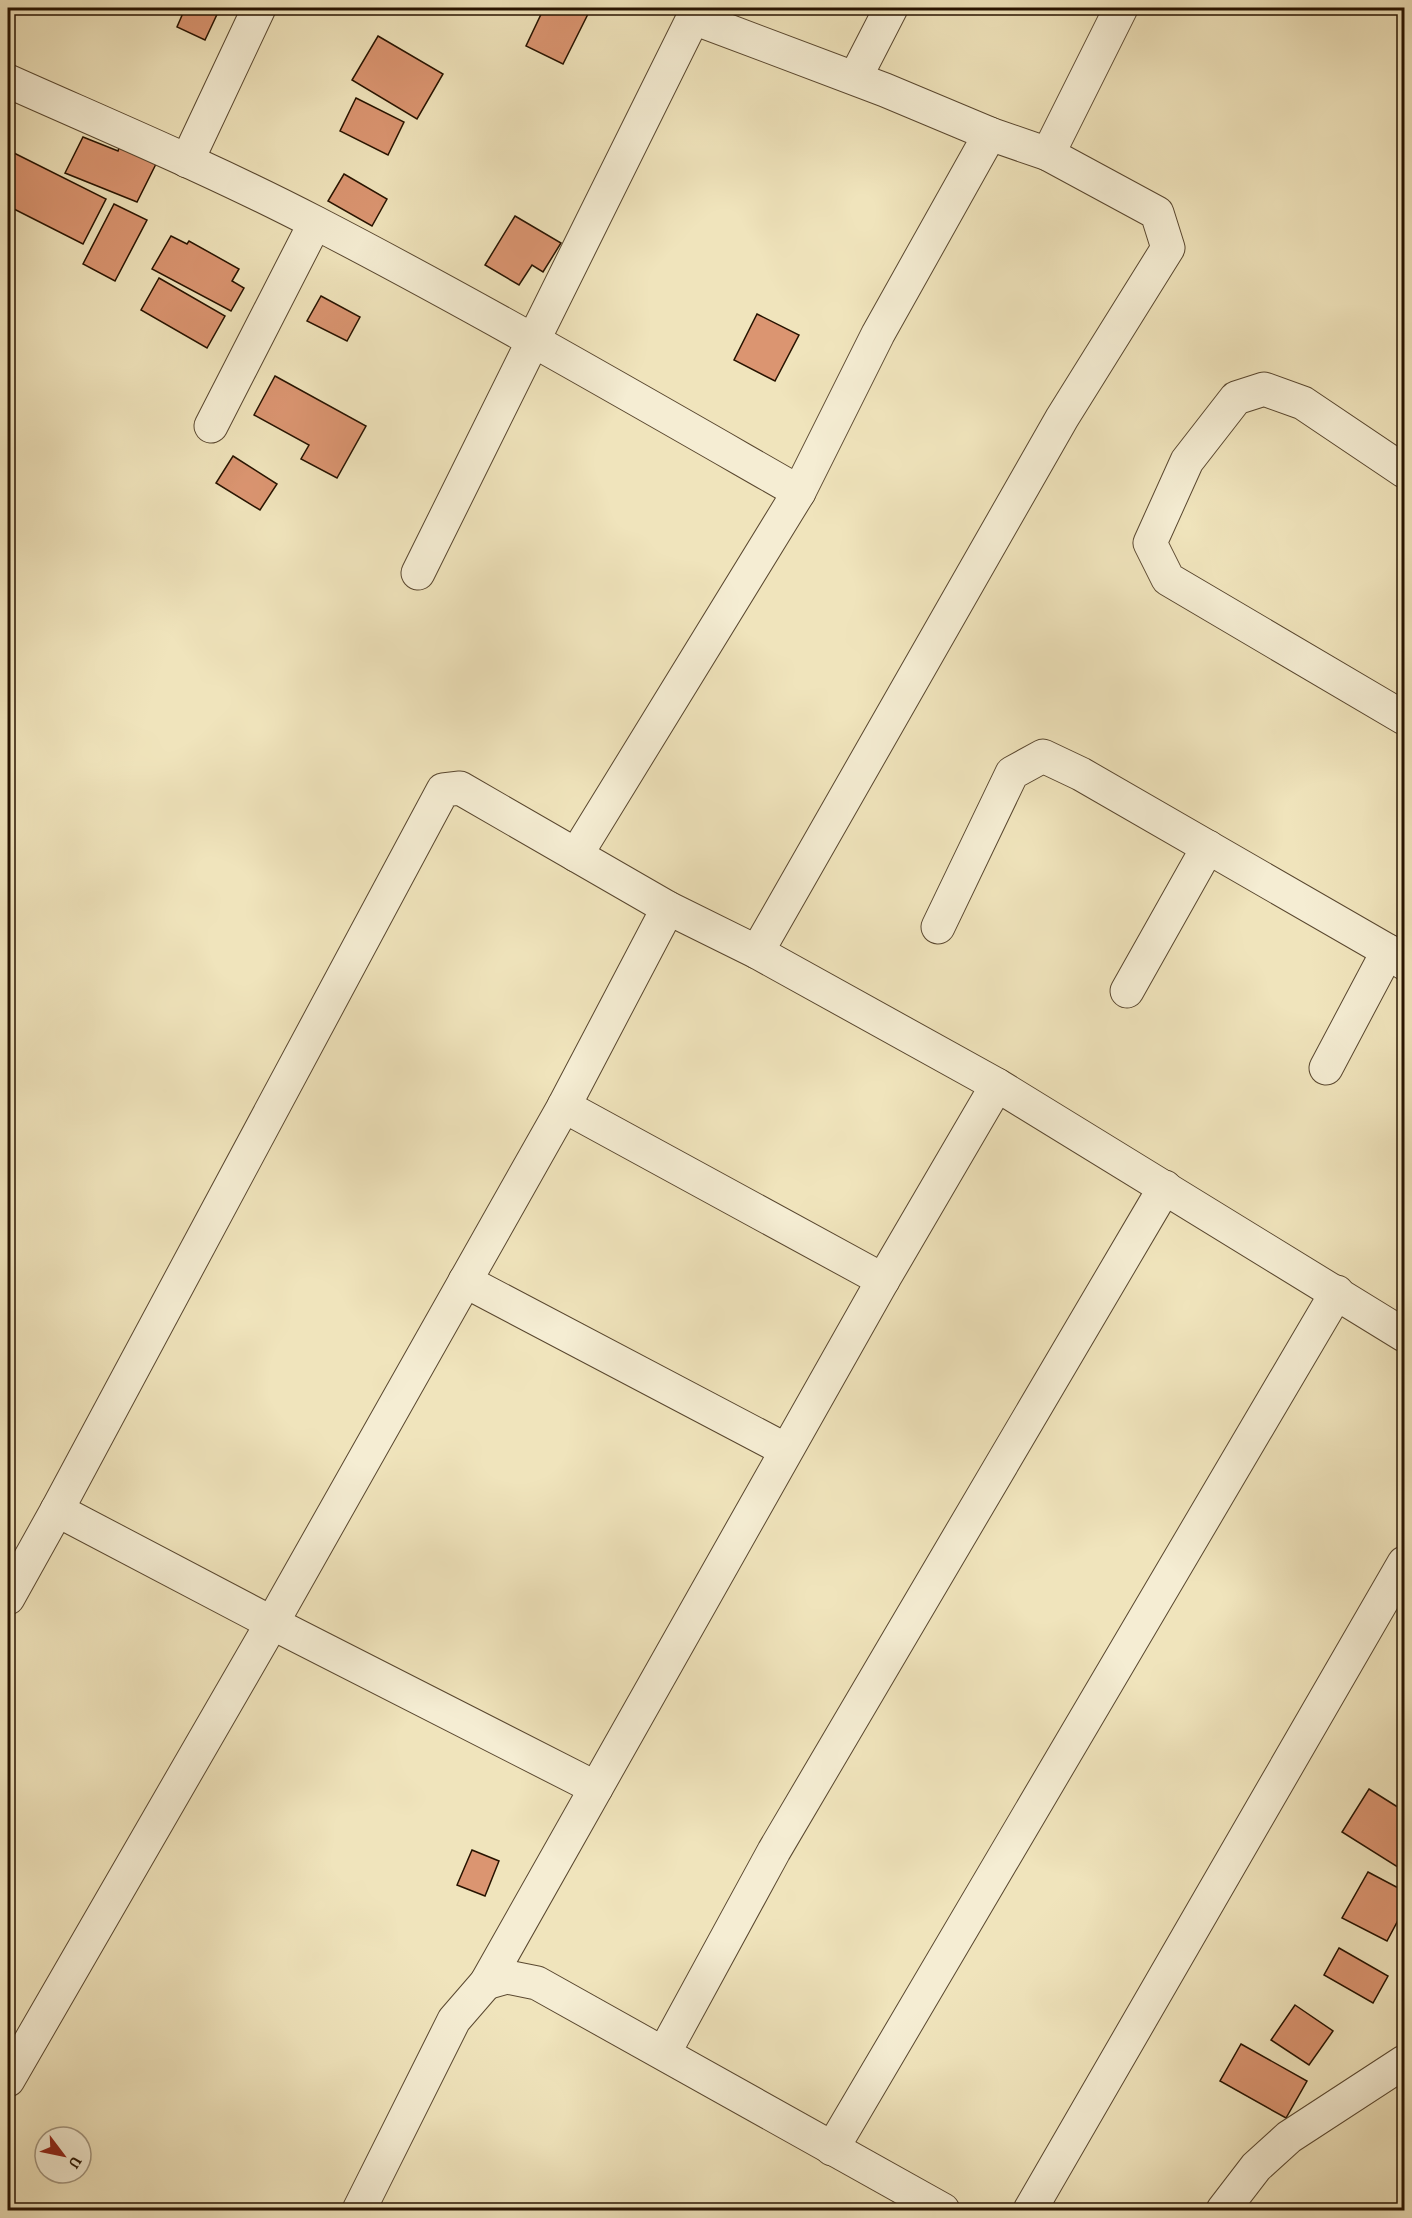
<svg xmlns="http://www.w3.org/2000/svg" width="1412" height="2218" viewBox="0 0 1412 2218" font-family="Alegreya,serif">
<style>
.building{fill:#db9571;stroke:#271300;stroke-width:1.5}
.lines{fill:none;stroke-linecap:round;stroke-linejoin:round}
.street-casing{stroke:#59472f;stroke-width:35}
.street{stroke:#f5edd3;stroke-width:33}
</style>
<rect width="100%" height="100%" fill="#f0e4bc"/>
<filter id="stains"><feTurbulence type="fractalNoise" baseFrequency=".00333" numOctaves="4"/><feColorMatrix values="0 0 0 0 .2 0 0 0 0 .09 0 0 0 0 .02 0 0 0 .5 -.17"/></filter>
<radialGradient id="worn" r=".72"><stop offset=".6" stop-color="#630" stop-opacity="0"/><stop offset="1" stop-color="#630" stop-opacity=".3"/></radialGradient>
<g class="building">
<path d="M170,8H220L205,40L177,27L183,13Z"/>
<path d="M544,8H591L563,64L526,46Z"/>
<path d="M378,36L443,74L417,119L352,80Z"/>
<path d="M356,98L404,122L388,155L340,131Z"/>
<path d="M83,137L118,151L122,139L161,154L137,202L65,173Z"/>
<path d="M8,150L106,199L83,244L8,206Z"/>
<path d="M344,174L387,199L372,226L328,201Z"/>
<path d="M114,204L147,220L115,281L83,264Z"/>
<path d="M515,216L561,243L543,272L532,265L519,285L485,265Z"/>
<path d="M171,236L187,244L189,241L239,269L232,281L244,288L231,311L152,269Z"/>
<path d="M159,278L225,316L207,348L141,310Z"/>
<path d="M321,296L360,317L347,341L307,321Z"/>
<path d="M757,314L799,335L775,381L734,360Z"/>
<path d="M275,376L366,426L337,478L301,459L309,445L254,415Z"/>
<path d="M233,456L277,484L260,510L216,483Z"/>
<path d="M1369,1789L1404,1811V1871L1342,1832Z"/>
<path d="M472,1850L499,1861L485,1896L457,1885Z"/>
<path d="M1368,1872L1404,1891V1909L1387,1941L1342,1918Z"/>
<path d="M1339,1948L1388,1976L1373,2003L1324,1975Z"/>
<path d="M1295,2005L1333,2031L1309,2065L1271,2040Z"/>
<path d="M1241,2044L1307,2081L1286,2118L1220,2081Z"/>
</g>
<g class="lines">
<g class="street-casing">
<g id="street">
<path d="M694,18L885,90L990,134L1048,154L1157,213L1168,248L1062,418L757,952"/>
<path d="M855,78L891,8"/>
<path d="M8,81C111,127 216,171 316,223C480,308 640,401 799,492"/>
<path d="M1048,154L1121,8"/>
<path d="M187,161L259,8"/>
<path d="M211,426L315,223"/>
<path d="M1404,471L1303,403L1264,389L1236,398L1187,461L1150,543L1168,579L1404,718"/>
<path d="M418,573L698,8"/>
<path d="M576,855L799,492L878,334L990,134"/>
<path d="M938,927L1012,773L1043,756L1081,774L1388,951L1404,963"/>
<path d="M1127,991L1208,847"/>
<path d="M1326,1068L1388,951"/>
<path d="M564,1106L883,1280"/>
<path d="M465,1281L786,1450"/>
<path d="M57,1510L272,1623L596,1788"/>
<path d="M8,1598L57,1510L443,790L460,788L668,908L757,952L997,1085L1404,1335"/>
<path d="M486,1983L507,1977L537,1983L943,2210"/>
<path d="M664,2053L774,1851L1165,1187"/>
<path d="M8,2080L272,1623L564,1106L668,908"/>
<path d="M832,2149L1337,1292"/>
<path d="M359,2210L454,2020L486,1983L883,1280L997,1085"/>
<path d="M1030,2210L1404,1563"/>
<path d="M1223,2210L1256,2167L1289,2137L1404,2062"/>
</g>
</g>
<use href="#street" class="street"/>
</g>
<rect width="1412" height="2218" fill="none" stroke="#f0e4bc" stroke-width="30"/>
<rect x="9" y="9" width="1394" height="2200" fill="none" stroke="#271300" stroke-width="3"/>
<rect x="15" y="15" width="1382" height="2188" fill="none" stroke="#271300" stroke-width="1.5"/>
<g transform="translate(63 2155) rotate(122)"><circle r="28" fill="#f5edd3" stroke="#a3967f" stroke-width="1.5"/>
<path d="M0-4.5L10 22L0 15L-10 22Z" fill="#8f2418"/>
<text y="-9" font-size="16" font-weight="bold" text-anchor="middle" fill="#271300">U</text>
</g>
<rect width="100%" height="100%" filter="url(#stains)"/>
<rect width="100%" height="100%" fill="url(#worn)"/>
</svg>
